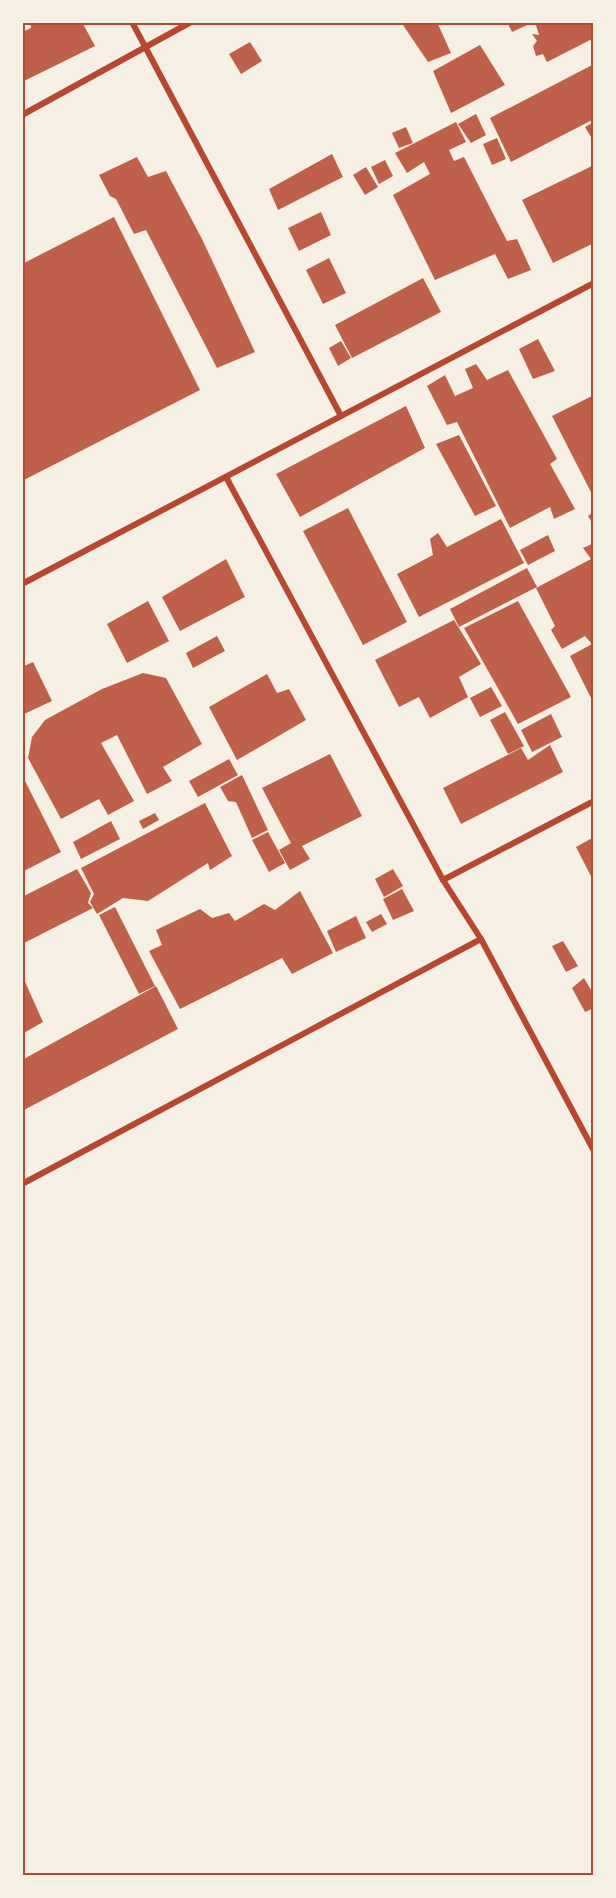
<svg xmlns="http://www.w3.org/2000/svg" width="616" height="1898" viewBox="0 0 616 1898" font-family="Karla,sans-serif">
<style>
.building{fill:#bf614a}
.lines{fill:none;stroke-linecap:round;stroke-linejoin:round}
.minor{stroke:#b5482f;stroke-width:6}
.neatline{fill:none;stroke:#b5482f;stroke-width:2}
</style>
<rect width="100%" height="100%" fill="#f6efe4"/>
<g class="building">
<path d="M30,22H82L95,46L22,82V32L31,28Z"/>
<path d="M408,22H437L451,53L428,62L403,25Z"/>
<path d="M507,22H534L512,32Z"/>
<path d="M535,22H594V38L547,62L543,54L536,56L533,46L537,41L532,34L539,35Z"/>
<path d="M250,42L262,61L241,74L229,54Z"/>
<path d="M480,45L505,85L451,113L433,71Z"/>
<path d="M594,64V119L511,162L490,118Z"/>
<path d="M476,114L486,135L471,143L458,124Z"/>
<path d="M456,122L466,142L449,150L454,161L464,157L507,241L517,239L531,270L508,279L495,254L435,280L393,195L430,174L424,162L407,173L395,153Z"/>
<path d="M594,122V142L585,127Z"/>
<path d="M406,127L413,143L399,148L392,133Z"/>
<path d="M497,138L506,159L492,165L483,144Z"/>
<path d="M332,154L343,177L278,210L269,189Z"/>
<path d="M137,157L148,177L166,171L202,239L255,352L217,368L146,230L134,234L116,199L110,196L99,175Z"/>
<path d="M385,160L393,176L379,184L371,167Z"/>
<path d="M594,165V243L553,263L522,200Z"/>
<path d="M366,167L378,187L365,195L353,175Z"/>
<path d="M321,212L331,235L299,251L288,228Z"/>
<path d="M114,217L200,390L22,481V264Z"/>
<path d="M329,258L346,293L323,304L306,270Z"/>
<path d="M423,278L441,312L352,358L335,325Z"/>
<path d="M538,339L555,371L533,379L519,349Z"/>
<path d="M341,341L351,358L338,366L329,348Z"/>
<path d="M476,364L487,380L508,370L557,459L550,464L575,509L554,519L550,507L510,528L457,422L447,425L427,386L445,375L455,396L473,388L465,369Z"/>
<path d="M594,395V498L552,416Z"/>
<path d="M406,406L425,448L300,517L276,474Z"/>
<path d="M459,435L496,506L475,516L436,444Z"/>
<path d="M348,508L407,622L363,645L303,531Z"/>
<path d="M594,512V526L588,516Z"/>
<path d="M501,519L524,563L419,617L397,574L433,555L430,539L438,533L447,547Z"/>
<path d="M548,535L555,551L528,565L520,550Z"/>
<path d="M594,543V704L570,656L592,644L585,636L562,649L551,630L555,626L536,588L591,559L583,548Z"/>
<path d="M226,559L245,597L180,631L162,597Z"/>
<path d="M527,568L537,587L459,627L450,609Z"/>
<path d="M148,601L169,641L127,663L107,624Z"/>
<path d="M518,601L571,697L518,724L464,628Z"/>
<path d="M454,620L481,664L459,677L468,697L430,718L419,697L399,707L375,660Z"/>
<path d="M217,636L225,651L193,668L186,653Z"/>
<path d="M33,662L52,701L22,715V667Z"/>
<path d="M143,673L166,678L202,744L163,767L172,781L147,794L117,735L101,743L134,801L108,815L99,799L61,819L28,758L32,737L45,720L102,689Z"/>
<path d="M267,674L277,693L289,689L306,720L237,760L209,707Z"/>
<path d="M491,687L502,706L480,717L470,698Z"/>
<path d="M505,712L524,746L508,754L490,720Z"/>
<path d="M551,714L562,737L532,752L521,730Z"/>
<path d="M550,745L563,772L461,824L443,788L521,748L528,760Z"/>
<path d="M330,754L362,816L302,846L310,859L290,870L279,850L291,843L262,788Z"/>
<path d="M229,759L238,775L198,797L189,781Z"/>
<path d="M22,775L61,852L22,872Z"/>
<path d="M242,775L268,830L252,838L236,802L228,801L220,787Z"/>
<path d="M205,803L232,856L210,870L208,863L148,901L123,898L97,914L90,902L94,894L81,868Z"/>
<path d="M155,813L159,820L143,829L139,821Z"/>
<path d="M111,821L120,839L81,859L73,842Z"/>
<path d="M268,832L285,863L269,872L252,840Z"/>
<path d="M594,837V882L576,847Z"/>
<path d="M77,869L91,893L88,903L93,908L22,944V897Z"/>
<path d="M393,869L403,886L384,897L375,879Z"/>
<path d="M402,889L414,911L393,920L383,899Z"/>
<path d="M300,891L333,953L292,974L282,958L180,1009L149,951L162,945L156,930L200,909L212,918L229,913L235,921L264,904L275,910Z"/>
<path d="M115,907L155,986L139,994L99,915Z"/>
<path d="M381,914L387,924L372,932L366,922Z"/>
<path d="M356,916L366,938L336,952L327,931Z"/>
<path d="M563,941L578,966L566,972L552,946Z"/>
<path d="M22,975L43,1022L22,1034Z"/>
<path d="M584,978L594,995V1008L585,1012L572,988Z"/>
<path d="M156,986L178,1029L22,1111V1060Z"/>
</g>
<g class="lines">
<g class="minor">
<path d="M132,22L341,416"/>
<path d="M22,115L191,22"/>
<path d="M226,477L443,880L481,939L594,1151"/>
<path d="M22,584L594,283"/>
<path d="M443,880L594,801"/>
<path d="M22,1184L481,939"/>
</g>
</g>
<rect width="616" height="1898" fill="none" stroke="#f6efe4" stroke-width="48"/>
<rect x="24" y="24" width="568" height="1850" class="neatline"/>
</svg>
